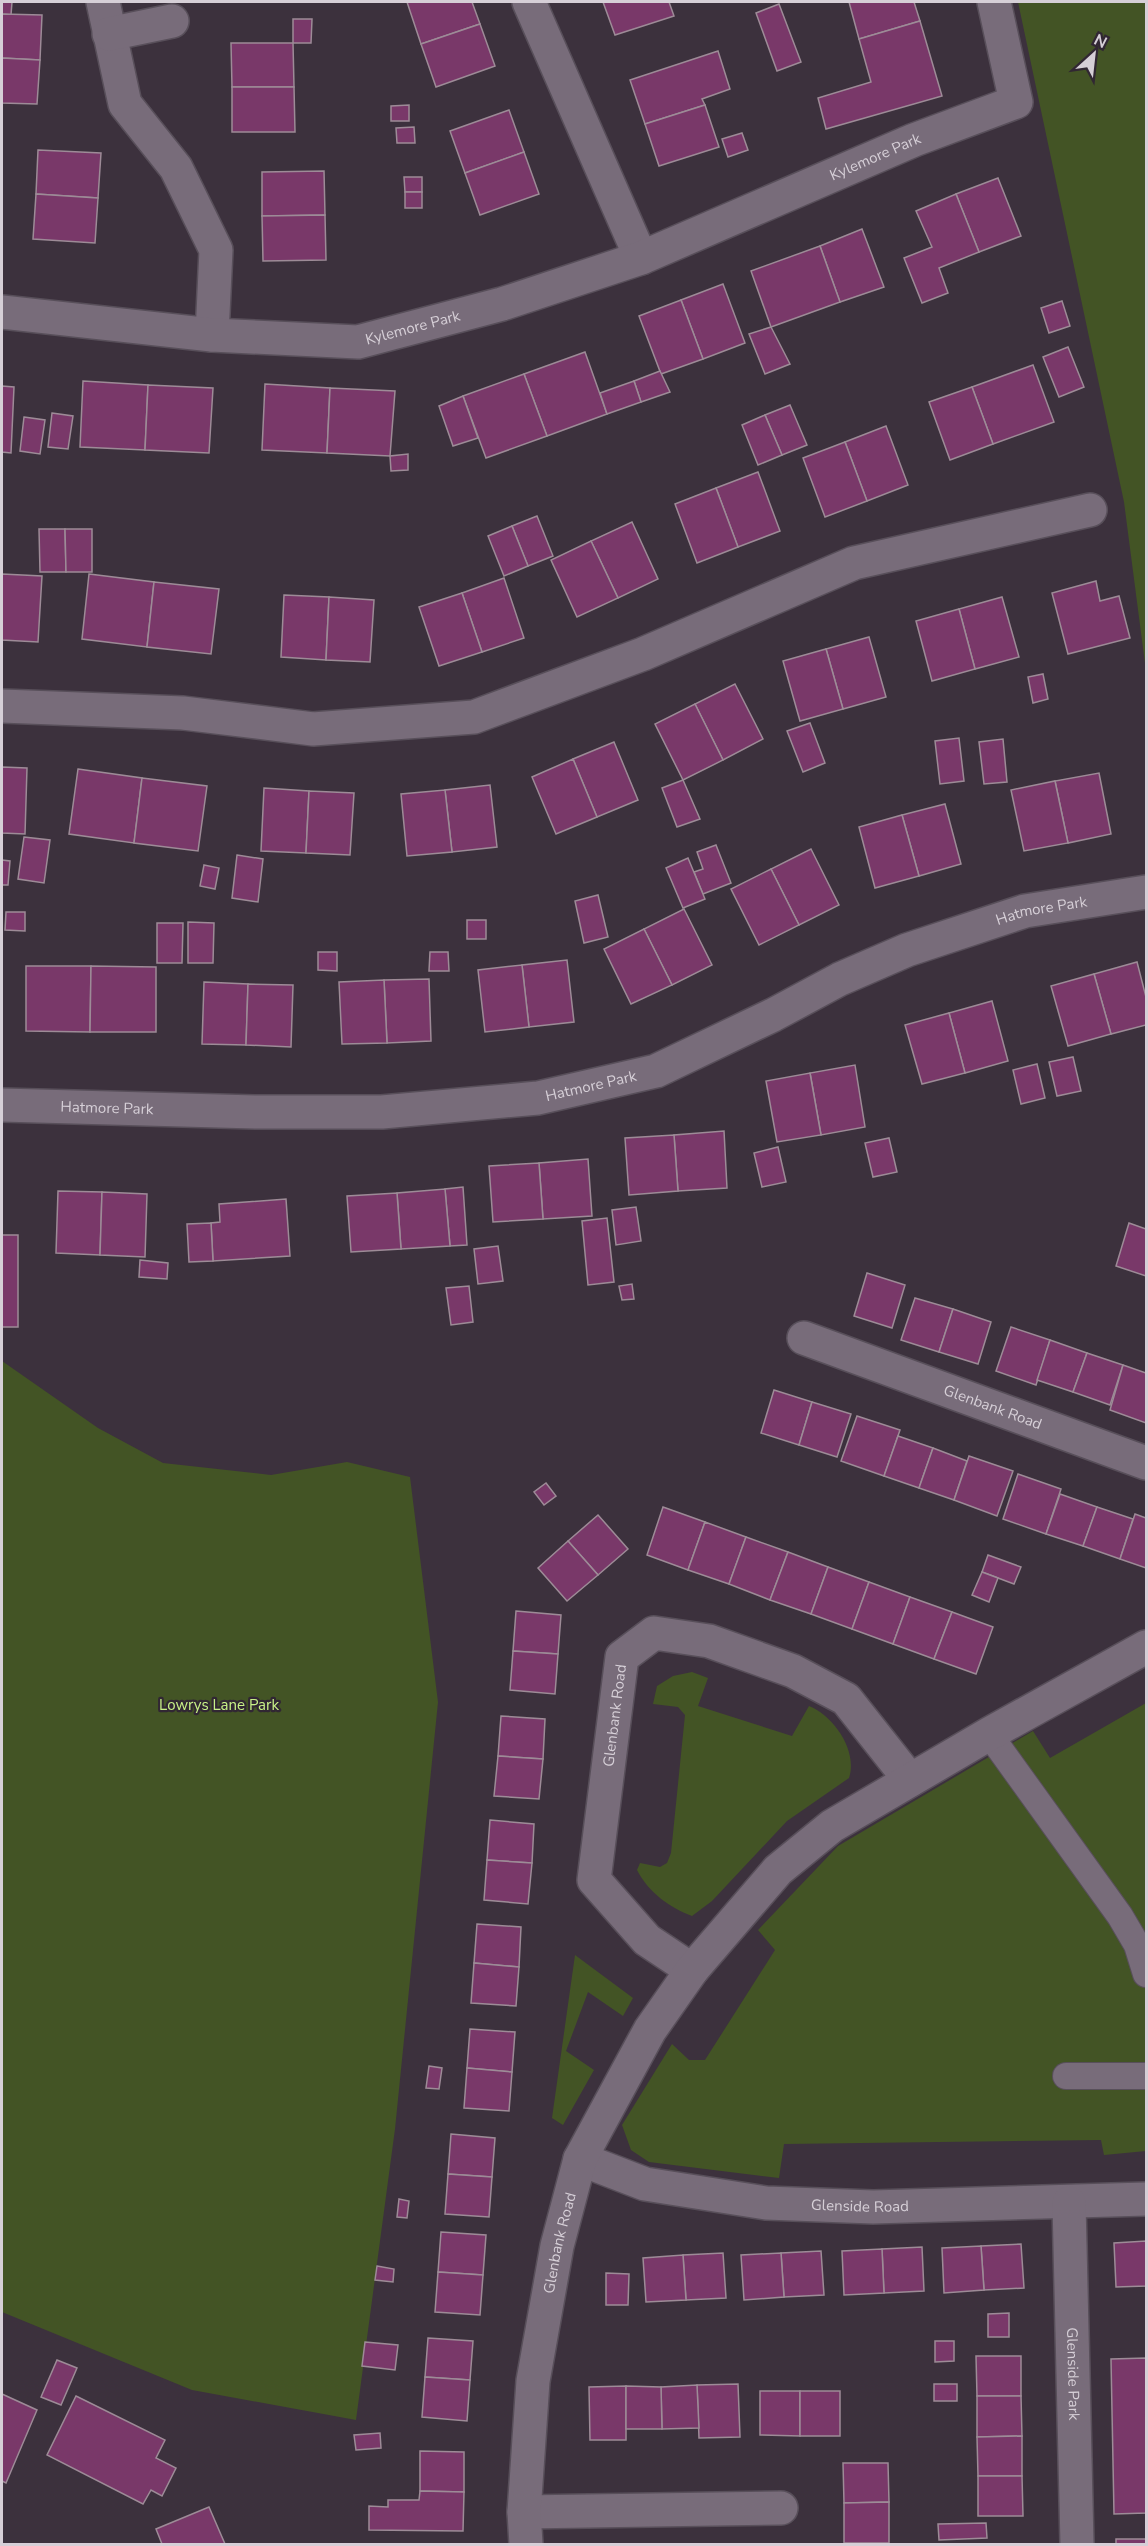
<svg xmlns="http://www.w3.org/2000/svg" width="1148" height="2546" viewBox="0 0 1148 2546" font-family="'Nunito Sans',sans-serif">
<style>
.green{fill:#435425}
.building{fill:#793869;stroke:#9d8b97;stroke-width:1.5}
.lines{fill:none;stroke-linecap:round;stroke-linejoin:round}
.service-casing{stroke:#584f5a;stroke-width:28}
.minor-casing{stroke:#584f5a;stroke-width:36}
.service{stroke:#786c7a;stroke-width:26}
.minor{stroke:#786c7a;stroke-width:33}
.labels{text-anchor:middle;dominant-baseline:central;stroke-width:4.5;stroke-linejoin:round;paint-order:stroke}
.street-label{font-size:15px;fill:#d6cfd7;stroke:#312733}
.park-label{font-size:15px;fill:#c8f187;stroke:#312733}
</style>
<rect width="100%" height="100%" fill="#3c313d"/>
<g class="green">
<path d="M1018,2H1146V671L1124,502Z"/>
<path d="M2,1361L98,1428L163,1463L271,1475L347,1462L410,1477L438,1702L395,2129L356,2420L192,2390L2,2312Z"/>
<path d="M692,1672L708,1678L698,1706L792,1736L809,1706C834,1716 858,1751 849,1778L787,1821L712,1901L692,1916C669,1907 649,1893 637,1870L640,1863L660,1867L667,1863L671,1853L685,1715L678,1707L653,1704L657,1686L673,1676Z"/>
<path d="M1146,1703V2151L1104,2155L1101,2140L784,2144L779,2178L649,2162L631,2150L622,2125L672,2044L689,2060H705L775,1950L758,1930L838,1846L1033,1731L1050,1758Z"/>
<path d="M575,1955L633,1998L623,2016L588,1992L566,2051L594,2070L563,2125L552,2118Z"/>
</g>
<g class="building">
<path d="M2,2H12L11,15L2,14Z"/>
<path d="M407,2H472L480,24L421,44Z"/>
<path d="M603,2H669L674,16L615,35Z"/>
<path d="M849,2H914L920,21L859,39Z"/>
<path d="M779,4L801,62L777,71L756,13Z"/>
<path d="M2,14L42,15L40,60L2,58Z"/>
<path d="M293,19H312L311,43H293Z"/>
<path d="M920,21L942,96L826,129L818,98L871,82L859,39Z"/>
<path d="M480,24L495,66L436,87L421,44Z"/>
<path d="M231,43H293L294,87H232Z"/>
<path d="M718,51L730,89L702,99L705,105L645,124L630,80Z"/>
<path d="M2,58L40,60L37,104L2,103Z"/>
<path d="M232,87H294L295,132H232Z"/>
<path d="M409,105V121H391V106Z"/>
<path d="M705,105L719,147L659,166L645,124Z"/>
<path d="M509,110L524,152L465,173L450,131Z"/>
<path d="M414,127L415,143H397L396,128Z"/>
<path d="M742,133L748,150L728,157L722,139Z"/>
<path d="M38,150L101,153L98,198L36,194Z"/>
<path d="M524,152L539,194L480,215L465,173Z"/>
<path d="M324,171L325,215L262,216V172Z"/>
<path d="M404,177H422V192H405Z"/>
<path d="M998,178L1021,236L979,252L956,194Z"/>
<rect x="405" y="192" width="17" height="16"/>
<path d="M36,194L98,198L95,243L33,239Z"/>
<path d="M956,194L979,252L939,268L948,293L922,303L904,258L932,247L916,211Z"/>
<path d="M325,215L326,260L263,261L262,216Z"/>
<path d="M862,229L884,287L840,302L820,246Z"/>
<path d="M820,246L840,302L771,327L751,271Z"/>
<path d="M723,284L745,343L703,359L681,300Z"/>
<path d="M681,300L703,359L661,374L639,316Z"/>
<path d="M1062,301L1070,326L1049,333L1041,308Z"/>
<path d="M771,327L790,364L765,374L749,334Z"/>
<path d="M1068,347L1084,387L1059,397L1043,357Z"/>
<path d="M585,352L607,414L547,436L524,374Z"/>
<path d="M1033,365L1054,422L993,444L972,387Z"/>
<path d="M660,371L670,392L641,402L634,381Z"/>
<path d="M524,374L547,436L486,458L463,396Z"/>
<path d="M83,381L148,385L145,450L80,447Z"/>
<path d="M634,381L641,402L607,414L600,393Z"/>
<path d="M265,384L330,388L327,453L262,450Z"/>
<path d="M148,385L213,388L209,453L145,450Z"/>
<path d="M2,386L14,387L11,453L2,452Z"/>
<path d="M972,387L993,444L950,460L929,402Z"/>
<path d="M330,388L395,391L390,456L327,453Z"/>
<path d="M463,396L478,438L453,446L439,406Z"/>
<path d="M790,405L807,445L782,455L765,415Z"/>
<path d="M52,413L73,416L68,449L48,447Z"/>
<path d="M765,415L782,455L758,465L742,425Z"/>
<path d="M24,417L45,420L40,454L20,451Z"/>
<path d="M886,426L908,485L867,501L845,442Z"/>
<path d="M845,442L867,501L825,517L803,458Z"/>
<path d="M408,454V470L391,471L390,456Z"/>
<path d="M758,472L780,531L738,547L716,488Z"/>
<path d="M716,488L738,547L697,563L675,504Z"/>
<path d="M537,516L553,556L528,566L512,526Z"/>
<path d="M632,522L658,579L618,598L591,541Z"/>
<path d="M512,526L528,566L504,576L488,536Z"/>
<path d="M39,529H65L66,572H40Z"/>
<path d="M65,529H92V572H66Z"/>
<path d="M591,541L618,598L577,617L551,560Z"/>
<path d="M2,574L42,576L38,642L2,640Z"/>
<path d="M89,574L154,582L147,647L82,639Z"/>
<path d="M504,578L524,638L482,652L462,593Z"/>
<path d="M1096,581L1100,601L1119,596L1130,638L1068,654L1052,593Z"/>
<path d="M154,582L219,589L211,654L147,647Z"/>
<path d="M462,593L482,652L439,666L419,607Z"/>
<path d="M284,595L329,597L326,660L281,657Z"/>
<path d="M329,597L374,600L370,662L326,660Z"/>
<path d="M1002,597L1019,657L975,669L959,609Z"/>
<path d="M959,609L975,669L932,681L916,621Z"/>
<path d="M869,637L886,697L843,709L826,649Z"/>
<path d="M826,649L843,709L800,721L783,661Z"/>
<path d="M1043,674L1048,699L1033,703L1028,677Z"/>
<path d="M735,684L763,739L723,760L695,704Z"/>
<path d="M695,704L723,760L683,780L655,724Z"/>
<path d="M810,723L825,763L803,772L787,731Z"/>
<path d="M959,738L964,781L940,784L935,741Z"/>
<path d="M1003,739L1007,782L984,784L979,742Z"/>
<path d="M614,742L638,800L597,817L573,759Z"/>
<path d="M573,759L597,817L556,834L532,777Z"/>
<path d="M2,767L27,768L25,834L2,833Z"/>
<path d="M78,769L142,778L134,843L69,834Z"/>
<path d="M1099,773L1111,834L1068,843L1055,781Z"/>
<path d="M142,778L207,786L198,851L134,843Z"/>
<path d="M683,780L700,819L677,827L662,788Z"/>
<path d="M1055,781L1068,843L1024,851L1011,790Z"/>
<path d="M490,785L497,847L452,852L445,790Z"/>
<path d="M264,788L309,791L306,853L261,851Z"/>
<path d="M445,790L452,852L407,856L401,794Z"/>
<path d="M309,791L354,793L350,855L306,853Z"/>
<path d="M945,804L961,864L919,876L902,815Z"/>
<path d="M902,815L919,876L875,888L859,827Z"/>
<path d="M24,837L50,840L44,883L18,879Z"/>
<path d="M716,845L731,883L703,894L694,872L703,869L697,852Z"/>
<path d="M811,849L839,905L799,925L771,869Z"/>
<path d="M237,855L263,859L258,902L232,898Z"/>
<path d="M688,858L705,899L683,908L666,868Z"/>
<path d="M2,860L10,861L8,885H2Z"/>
<path d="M204,865L219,868L215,889L200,886Z"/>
<path d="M771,869L799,925L759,945L731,889Z"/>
<path d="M598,895L608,937L584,943L575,901Z"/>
<path d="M684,909L712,965L672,985L644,929Z"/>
<path d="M6,912H25V931L5,930Z"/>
<rect x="467" y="920" width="19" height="19"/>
<path d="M188,922L214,923L213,963H188Z"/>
<path d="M157,923H183L182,963H157Z"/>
<path d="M644,929L672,985L631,1004L604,949Z"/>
<path d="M318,952H337V971L318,970Z"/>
<path d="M430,952H448L449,971H429Z"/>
<path d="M567,960L574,1022L529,1027L522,965Z"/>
<path d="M1137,962L1146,997V1025L1111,1034L1094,974Z"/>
<path d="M522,965L529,1027L485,1032L478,970Z"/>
<path d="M26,966H91L90,1032L26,1031Z"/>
<path d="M91,966L156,967V1032H90Z"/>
<path d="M1094,974L1111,1034L1068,1046L1051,986Z"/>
<path d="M429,979L431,1041L387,1043L384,980Z"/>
<path d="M384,980L387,1043L342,1044L339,982Z"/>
<path d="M204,982L248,984L246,1045L202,1044Z"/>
<path d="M248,984L293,985L291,1047L246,1045Z"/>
<path d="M992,1001L1008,1061L965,1073L949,1013Z"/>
<path d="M949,1013L965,1073L922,1084L905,1025Z"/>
<path d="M1073,1057L1081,1091L1057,1096L1049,1062Z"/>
<path d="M1037,1064L1045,1098L1021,1104L1013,1070Z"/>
<path d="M855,1065L865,1127L821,1135L810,1073Z"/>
<path d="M810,1073L821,1135L777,1142L766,1081Z"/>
<path d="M724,1131L727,1188L678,1191L674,1135Z"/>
<path d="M674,1135L678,1191L629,1195L625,1138Z"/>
<path d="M889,1138L897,1172L873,1177L865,1143Z"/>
<path d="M778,1147L786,1182L762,1187L754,1153Z"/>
<path d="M588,1159L592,1216L543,1219L539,1163Z"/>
<path d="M539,1163L543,1219L493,1222L489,1166Z"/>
<path d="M463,1187L467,1245L450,1246L445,1189Z"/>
<path d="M445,1189L450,1246L401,1249L397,1193Z"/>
<path d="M58,1191L102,1192L100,1255L56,1253Z"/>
<path d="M102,1192L147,1194L145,1257L100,1255Z"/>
<path d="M397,1193L401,1249L351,1252L347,1196Z"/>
<path d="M286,1199L290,1256L213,1261L211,1223L220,1222L219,1204Z"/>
<path d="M636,1207L641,1241L616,1245L612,1210Z"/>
<path d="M607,1218L614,1282L588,1285L582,1221Z"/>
<path d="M211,1223L213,1261L189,1262L187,1224Z"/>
<path d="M1129,1223L1146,1229V1276L1116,1266Z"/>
<rect x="2" y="1235" width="16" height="92"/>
<path d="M498,1246L503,1281L478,1284L474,1249Z"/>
<path d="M140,1260L168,1263L167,1279L139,1277Z"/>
<path d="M867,1273L905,1285L892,1328L854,1316Z"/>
<path d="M632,1284L634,1299L622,1300L619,1286Z"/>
<path d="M469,1286L473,1322L451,1325L446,1288Z"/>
<path d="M915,1298L953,1309L939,1352L901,1340Z"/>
<path d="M953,1309L991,1322L978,1364L939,1352Z"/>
<path d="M1011,1327L1050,1340L1036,1385L996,1371Z"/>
<path d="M1050,1340L1087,1353L1073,1392L1037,1380Z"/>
<path d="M1087,1353L1123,1365L1110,1405L1073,1392Z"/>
<path d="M1123,1365L1146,1373V1423L1110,1410Z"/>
<path d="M774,1390L812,1402L799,1445L761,1433Z"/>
<path d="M812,1402L851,1414L837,1457L799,1445Z"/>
<path d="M857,1416L900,1430L884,1476L841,1461Z"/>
<path d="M898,1436L933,1448L919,1488L884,1476Z"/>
<path d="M933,1448L967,1461L954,1500L919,1488Z"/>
<path d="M969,1456L1013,1471L997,1516L954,1500Z"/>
<path d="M1018,1474L1061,1489L1046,1534L1003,1519Z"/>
<path d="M546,1483L556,1496L544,1505L534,1492Z"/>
<path d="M1060,1494L1097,1507L1083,1546L1046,1534Z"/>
<path d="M663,1507L705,1522L688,1570L647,1555Z"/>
<path d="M1097,1507L1133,1519L1120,1559L1083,1546Z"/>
<path d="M1135,1514L1146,1518V1568L1120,1559Z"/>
<path d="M598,1515L628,1549L598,1575L568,1541Z"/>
<path d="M705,1522L746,1537L729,1584L688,1570Z"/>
<path d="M746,1537L788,1552L770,1600L729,1584Z"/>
<path d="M568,1541L598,1575L567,1601L538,1568Z"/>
<path d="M788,1552L828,1567L811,1614L770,1600Z"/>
<path d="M988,1555L1021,1567L1014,1584L982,1572Z"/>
<path d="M828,1567L869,1582L852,1629L811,1614Z"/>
<path d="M982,1572L998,1578L989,1602L972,1595Z"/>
<path d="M869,1582L910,1597L893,1644L852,1629Z"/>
<path d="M910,1597L952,1612L934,1659L893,1644Z"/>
<path d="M516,1611L561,1615L558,1654L513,1651Z"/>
<path d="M952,1612L993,1627L976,1674L934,1659Z"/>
<path d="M513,1651L558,1654L555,1694L510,1690Z"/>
<path d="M501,1716L545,1719L543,1759L498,1756Z"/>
<path d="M498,1756L543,1759L539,1799L494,1796Z"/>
<path d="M490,1820L534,1824L532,1863L487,1860Z"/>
<path d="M487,1860L532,1863L528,1904L484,1900Z"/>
<path d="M477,1924L521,1927L519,1967L474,1963Z"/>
<path d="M474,1963L519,1967L516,2006L471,2003Z"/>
<path d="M470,2029L515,2032L512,2072L467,2068Z"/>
<path d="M429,2066L442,2068L439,2089L426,2088Z"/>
<path d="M467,2068L512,2072L509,2111L464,2108Z"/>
<path d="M451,2134L495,2138L492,2177L448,2174Z"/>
<path d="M448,2174L492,2177L489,2217L445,2214Z"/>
<path d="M399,2199L409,2201L407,2218L397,2217Z"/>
<path d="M441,2232L486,2235L483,2275L438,2272Z"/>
<path d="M1146,2241V2286L1116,2287L1114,2243Z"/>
<path d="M1021,2244L1024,2288L984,2290L981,2246Z"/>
<path d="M981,2246L984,2290L944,2293L942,2248Z"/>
<path d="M922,2247L924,2291L884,2293L882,2249Z"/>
<path d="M882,2249L884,2293L844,2295L842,2251Z"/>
<path d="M821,2251L824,2295L784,2297L781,2253Z"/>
<path d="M723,2253L726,2298L686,2300L683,2255Z"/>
<path d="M781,2253L784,2297L744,2300L741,2255Z"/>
<path d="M683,2255L686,2300L646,2302L643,2258Z"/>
<path d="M377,2266L394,2269L393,2282L375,2280Z"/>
<path d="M438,2272L483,2275L480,2315L435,2312Z"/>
<path d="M606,2273L629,2274L628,2305H606Z"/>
<path d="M1009,2313V2337H988V2314Z"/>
<path d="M428,2338L473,2341L470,2380L425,2377Z"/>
<path d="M935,2341H954V2361L935,2362Z"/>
<path d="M365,2342L398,2345L395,2370L362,2366Z"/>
<path d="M976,2356H1021V2396H977Z"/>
<path d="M1146,2358V2513L1114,2514L1111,2359Z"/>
<path d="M57,2360L77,2368L61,2405L41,2397Z"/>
<path d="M425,2377L470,2380L467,2421L422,2417Z"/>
<path d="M738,2384L740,2437L699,2438L697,2385Z"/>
<rect x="934" y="2384" width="23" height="17"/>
<path d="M697,2385L699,2428L662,2429L661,2387Z"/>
<path d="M626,2386V2440H590L589,2387Z"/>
<path d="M626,2386L661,2387L662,2429H626Z"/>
<path d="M760,2391H800V2436L760,2435Z"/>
<rect x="800" y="2391" width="40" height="45"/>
<path d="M2,2394L37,2410L6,2483L2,2481Z"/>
<path d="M76,2396L165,2440L156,2458L176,2468L162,2496L151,2490L143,2504L47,2455Z"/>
<path d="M977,2396H1021L1022,2436L977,2437Z"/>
<path d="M380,2433L381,2448L356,2450L354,2435Z"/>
<path d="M1022,2436V2476H978L977,2437Z"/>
<path d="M420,2451L464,2452V2492L420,2491Z"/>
<path d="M843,2463H888L889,2502L844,2503Z"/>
<path d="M978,2476H1022L1023,2516H978Z"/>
<path d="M420,2491L464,2492L463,2531L369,2530V2506L388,2507V2500H419Z"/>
<path d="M889,2502V2543H844V2503Z"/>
<path d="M209,2507L225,2544H162L156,2529Z"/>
<path d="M986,2523L987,2538L939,2540L938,2524Z"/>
<rect x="1116" y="2539" width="30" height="5"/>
</g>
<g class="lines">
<g class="service-casing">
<g id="service">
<path d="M989,1734L1120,1916L1137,1945L1146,1974"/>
<path d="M1066,2076H1146"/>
</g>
</g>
<g class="minor-casing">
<g id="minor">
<path d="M103,2L125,104L176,168L216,250L212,335"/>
<path d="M529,2L641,258"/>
<path d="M109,34L172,21"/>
<path id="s1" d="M2,312L212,335L358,342L502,304L641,258L914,140L1016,102L994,2"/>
<path d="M2,706L183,713L313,729L474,717L643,654L854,563L1090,510"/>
<path id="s2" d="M2,1105L255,1112H382L538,1098L656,1071L773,1015L840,979L907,950L1025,911L1146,892"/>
<path id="s3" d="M804,1338L1146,1463"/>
<path id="s4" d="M692,1970L647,1940L594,1880L622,1657L654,1633L709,1641L793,1671L846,1699L910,1780"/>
<path id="s5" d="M580,2159L645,2184L766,2203L873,2207L1146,2199"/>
<path id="s6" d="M1069,2203L1077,2544"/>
<path d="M524,2512L781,2508"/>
<path id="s7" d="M526,2544L524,2512L533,2381L557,2246L580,2159L650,2030L692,1970L778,1870L832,1826L989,1734L1146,1647"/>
</g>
</g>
<use href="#service" class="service"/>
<use href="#minor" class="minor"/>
</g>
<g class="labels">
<g class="street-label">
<text stroke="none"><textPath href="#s1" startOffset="908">Kylemore Park</textPath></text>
<text stroke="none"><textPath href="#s1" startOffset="414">Kylemore Park</textPath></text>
<text stroke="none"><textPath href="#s2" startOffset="1077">Hatmore Park</textPath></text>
<text stroke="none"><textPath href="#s2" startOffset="591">Hatmore Park</textPath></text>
<text stroke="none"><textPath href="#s2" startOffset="105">Hatmore Park</textPath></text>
<text stroke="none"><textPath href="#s3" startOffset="201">Glenbank Road</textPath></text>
<text stroke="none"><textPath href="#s4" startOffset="300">Glenbank Road</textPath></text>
<text stroke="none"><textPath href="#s5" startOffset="286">Glenside Road</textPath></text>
<text stroke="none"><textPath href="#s7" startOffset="304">Glenbank Road</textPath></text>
<text stroke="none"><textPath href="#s6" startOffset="171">Glenside Park</textPath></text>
</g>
<g class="park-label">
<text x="219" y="1705">Lowrys Lane Park</text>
</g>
</g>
<rect width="1148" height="2546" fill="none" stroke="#d6cfd7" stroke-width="6"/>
<g transform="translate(1094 54) rotate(27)" stroke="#312733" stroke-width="4.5" paint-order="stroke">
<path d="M0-4.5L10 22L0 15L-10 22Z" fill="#d6cfd7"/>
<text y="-9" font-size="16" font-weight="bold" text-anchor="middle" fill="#d6cfd7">N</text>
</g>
</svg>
